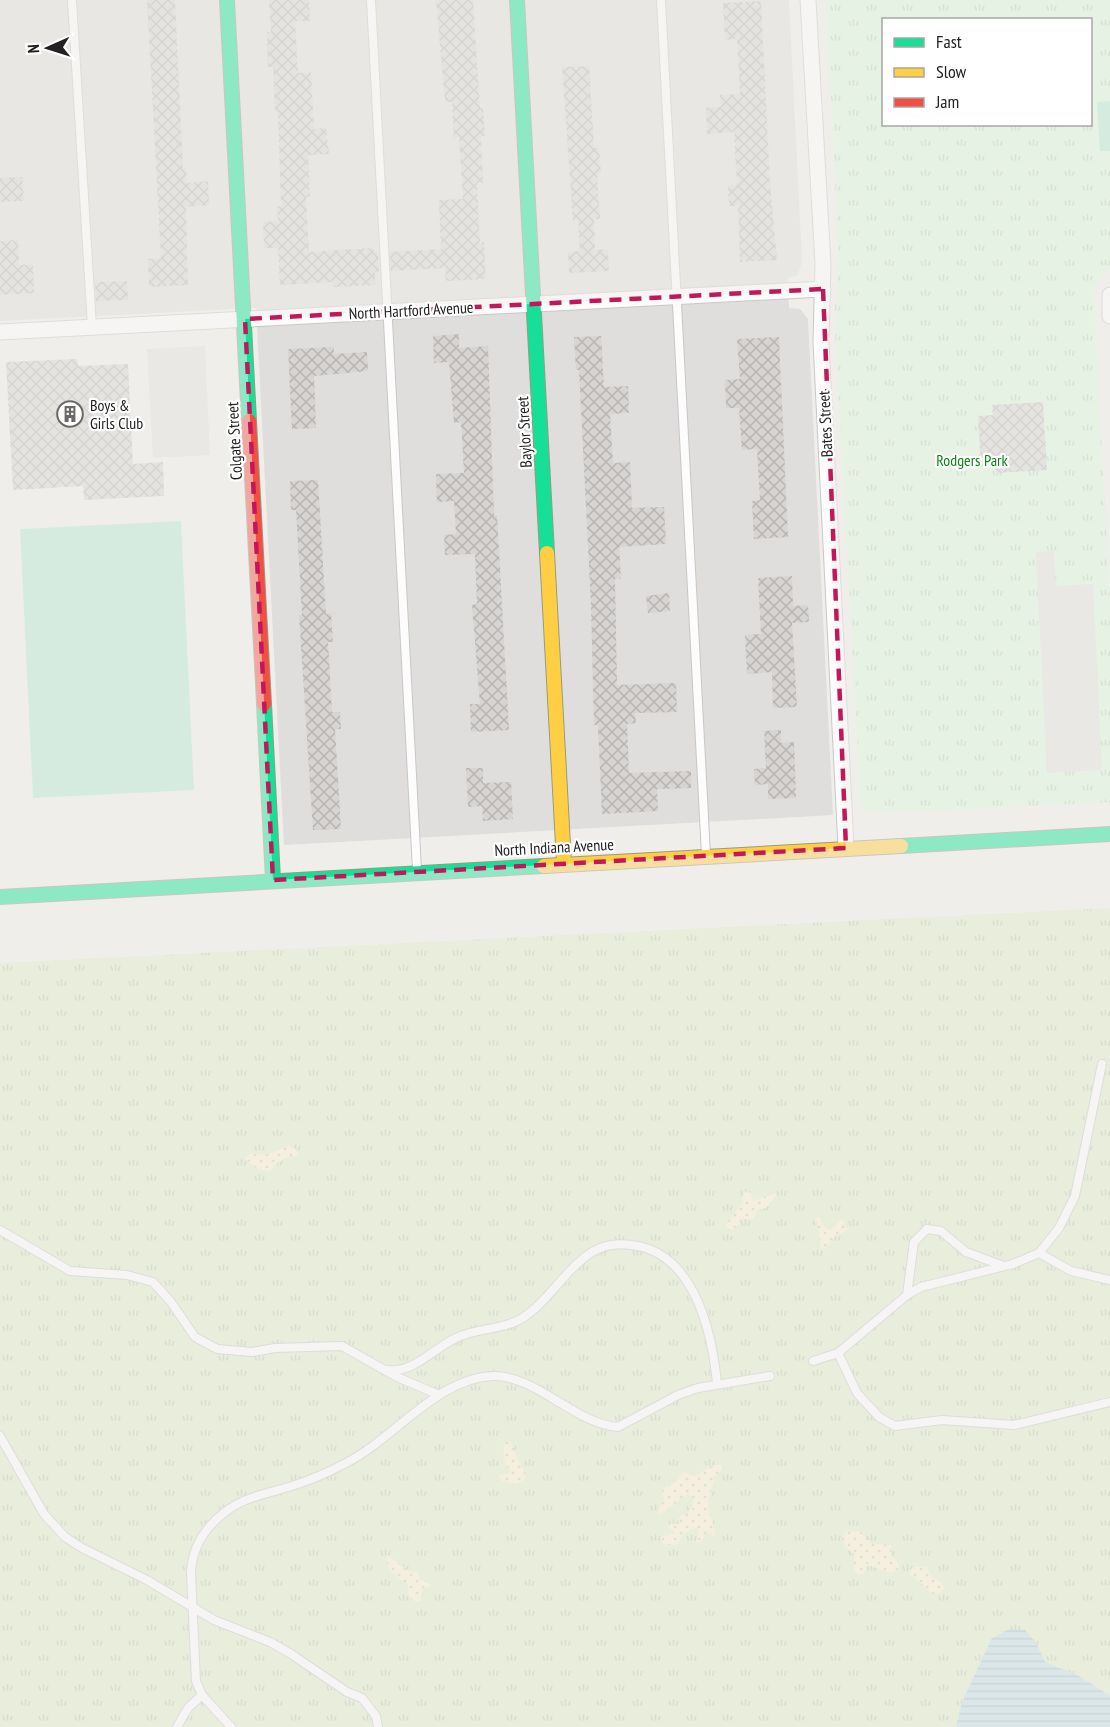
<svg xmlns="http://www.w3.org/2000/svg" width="1110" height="1727" viewBox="0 0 1110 1727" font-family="'PT Sans Narrow',sans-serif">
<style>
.residential{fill:#dfdedc}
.grass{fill:url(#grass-tufts)}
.sand{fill:url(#sand-dots)}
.park{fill:url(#park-tufts);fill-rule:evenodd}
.pitch{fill:#b7e6d2}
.parking{fill:#e0dfde}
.water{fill:url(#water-rules)}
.building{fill:url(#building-cross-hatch)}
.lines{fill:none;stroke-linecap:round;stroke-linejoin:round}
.lane-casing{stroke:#c9c8c7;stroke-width:10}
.street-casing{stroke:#c9c8c7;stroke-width:17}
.fast-casing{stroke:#999a82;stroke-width:16}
.slow-casing{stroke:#999a82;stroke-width:16}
.jam-casing{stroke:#999a82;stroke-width:16}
.lane{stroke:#fdfcfc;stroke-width:8}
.street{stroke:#fdfcfc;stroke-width:15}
.fast{stroke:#16e098;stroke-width:14}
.slow{stroke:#ffcf43;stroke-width:14}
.jam{stroke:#f24e42;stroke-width:14}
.marked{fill:none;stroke:#c2185b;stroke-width:4.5;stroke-dasharray:12 8;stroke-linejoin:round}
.labels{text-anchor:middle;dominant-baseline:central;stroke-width:4.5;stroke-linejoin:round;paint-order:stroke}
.street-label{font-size:16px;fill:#222;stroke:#fff}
.poi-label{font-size:16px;fill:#222;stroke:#fff;text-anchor:start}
.park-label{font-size:16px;fill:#0c8416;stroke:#fff}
</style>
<defs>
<pattern id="grass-tufts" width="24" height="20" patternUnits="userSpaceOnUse" patternTransform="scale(1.5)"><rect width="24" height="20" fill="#ddeccb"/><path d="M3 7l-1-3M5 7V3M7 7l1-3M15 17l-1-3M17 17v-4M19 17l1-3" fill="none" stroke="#bdcaae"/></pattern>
<pattern id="sand-dots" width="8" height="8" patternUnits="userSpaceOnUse" patternTransform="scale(1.5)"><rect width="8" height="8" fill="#f8f0d0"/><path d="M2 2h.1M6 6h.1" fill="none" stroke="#d4ceb2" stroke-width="1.8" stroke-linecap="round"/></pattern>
<pattern id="park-tufts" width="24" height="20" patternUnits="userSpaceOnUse" patternTransform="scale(1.5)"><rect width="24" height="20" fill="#daf5da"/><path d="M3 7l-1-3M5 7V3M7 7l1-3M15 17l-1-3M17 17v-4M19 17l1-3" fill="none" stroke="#bbd2bb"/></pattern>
<pattern id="water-rules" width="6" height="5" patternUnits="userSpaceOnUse" patternTransform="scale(1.5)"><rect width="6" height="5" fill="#bfdbe3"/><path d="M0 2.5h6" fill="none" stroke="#a4bcc2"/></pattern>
<pattern id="building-cross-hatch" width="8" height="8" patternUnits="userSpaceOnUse" patternTransform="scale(1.5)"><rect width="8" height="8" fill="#d7d4d2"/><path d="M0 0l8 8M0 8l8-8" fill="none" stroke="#b8b6b4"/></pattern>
</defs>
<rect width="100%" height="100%" fill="#f0eeeb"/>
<path class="residential" d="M0,0H789L802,261L798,275L788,278L789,308L800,309L808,319L833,815L284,845L256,308L0,321Z"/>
<path class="grass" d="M1110,908V1727H0V963Z"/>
<g class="sand">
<path d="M290,1146L297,1150L298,1156C284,1156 278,1161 269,1172L254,1167L245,1158L251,1153L265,1155Z"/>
<path d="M744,1191L751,1193L753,1201L775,1193L777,1195L766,1208L756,1211L754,1219H744L733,1230L727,1228L726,1224L742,1203Z"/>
<path d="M816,1217H820L825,1228L830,1230L842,1219L848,1230L836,1235L825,1249L821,1248Z"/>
<path d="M509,1440C516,1449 517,1463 526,1474L525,1479L517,1484L502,1481L498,1476L500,1474H509L510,1471L505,1464L503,1446Z"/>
<path d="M713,1465H721L723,1468L714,1478L708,1505L716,1535L712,1536L707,1531L701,1542H696L699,1530L696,1528L687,1531L676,1546L663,1544L660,1537L675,1533L669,1528L670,1524H679L680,1516L688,1513L694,1500L688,1494L661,1514L657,1511L664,1499L662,1489L676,1482L684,1472L695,1476Z"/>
<path d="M860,1531L872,1544L892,1545L891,1554L899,1564V1570L891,1573L868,1565L863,1574L858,1575L854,1569V1554L845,1546L842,1539L846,1532Z"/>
<path d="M388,1555L409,1571L418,1572L419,1579L431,1584L430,1587L422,1588L421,1601H414L409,1597L408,1585C398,1576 383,1570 388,1555Z"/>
<path d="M916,1567H926L933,1578L942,1583L944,1589L941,1593L932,1594L915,1578L909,1575L911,1569Z"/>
</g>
<path class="park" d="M826,0H1110V268L1098,282L1094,297L1110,602V802L872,814L861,809L834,318L839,260ZM884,20H1090V124H884Z"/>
<g class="pitch">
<path d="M1110,101V151H1100L1097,102Z"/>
<path d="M181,521L194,790L33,798L20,529Z"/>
</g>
<g class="parking">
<path d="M205,346L210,455L153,458L147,349Z"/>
<path d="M1054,551L1056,586L1093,584L1102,770L1047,773L1036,552Z"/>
</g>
<path class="water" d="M1009,1629L1025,1630L1036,1643L1045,1662L1081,1677L1110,1696V1727H956L962,1702L992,1638Z"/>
<g class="building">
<path d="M147,0H175L183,168L186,167L187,183L208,181L209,205L186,207L188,285L149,287L148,259L161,258Z"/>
<path d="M269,0H309L310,21H295L298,73L311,72L314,129L326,128L329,154L308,155L310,197H306L309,252L373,248L374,253L378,252L379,271L375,272V285L334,287L333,282L280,285L278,248H264L263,222L278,221L277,206H281L278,112H275L273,67H268L267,32H271Z"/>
<path d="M436,0H473L480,108H483L485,136H481L483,183H477L480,243L484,242L486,279L446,281L445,268L391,271L390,252L441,249L439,200L463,199L459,138H454L452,102H445Z"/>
<path d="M761,1L770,183L777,260L740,262L738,206H729L728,185H737L734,132L707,134L706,108L721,107L720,95L740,94L737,39L725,40L723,3Z"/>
<path d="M589,66L594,148H599L601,174H597L600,219H594L595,250L608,249L609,271L569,273L568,252L580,251L578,220L573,221L562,67Z"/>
<path d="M22,177L24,201L0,202V178Z"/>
<path d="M18,240L19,265L33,264L34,293L0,295V241Z"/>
<path d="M127,281L128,300L96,301L95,282Z"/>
<path d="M459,334V348L488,346L494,515H497L509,730L471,732L470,704H480L472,605L477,604L475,554L445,555L444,535L456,534L454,501L437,502L436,474L464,473L461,422L454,423L449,362L434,363L433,336Z"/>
<path d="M601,336L604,387L628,386L629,413L610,414L613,463L630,462L632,508L664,507L666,544L619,547L621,579H615L617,685L676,683L677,712L635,713L636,723L627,724L629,773L691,771V788L657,789L658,811L602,814L598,725H594L591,605L579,370H576L574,337Z"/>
<path d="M779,337L788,537L754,539L752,501L760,500L757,449L742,450L739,408H726L725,380L740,379L737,339Z"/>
<path d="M334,347V354L367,352L368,371L314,376L316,428L292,429L288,349Z"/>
<path d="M77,359L78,366L128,364L133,464L163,462L164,496L84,500L83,486L13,490L6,362Z"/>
<path d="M1043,402L1047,470L996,473L995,466L981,467L978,416L993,415L992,405Z"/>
<path d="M318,480L326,614L331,613L333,642H328L332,712H340L341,729H335L341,829L313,830L299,615H302L296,510H291L290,481Z"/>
<path d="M792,576L793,606L808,605L809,622L792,623L797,707L773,708L772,672L747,674L745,635L761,634L758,578Z"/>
<path d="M669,593L670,611L648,613L646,596Z"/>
<path d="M781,730V743L794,742L796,798L768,799V784L755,785L754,769L766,768L764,731Z"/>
<path d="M466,768H483V783L511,782L513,819L483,821L482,806L468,807Z"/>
</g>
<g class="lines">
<g class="lane-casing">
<g id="lane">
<path d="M72,0L92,327"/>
<path d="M371,0L417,870"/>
<path d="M661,0L706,855"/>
<path d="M0,1230L70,1271L127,1275L153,1282L171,1302L195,1337L217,1349L252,1352L275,1348L342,1346L397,1377L439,1395"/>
<path d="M1039,1253L1071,1271L1110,1280"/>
<path d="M907,1295L914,1242L927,1229L941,1231L966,1252L1001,1265"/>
<path d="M838,1353L857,1393L879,1417L895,1426L942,1420L1014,1425L1110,1402"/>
<path d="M813,1361L838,1353L907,1295L921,1287L1013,1264L1039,1253L1059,1228L1075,1196L1102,1064"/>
<path d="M388,1370C414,1373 434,1348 456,1338C476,1328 502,1330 521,1319C550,1301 565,1268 594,1251C608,1243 623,1243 638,1246C696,1258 712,1334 717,1383"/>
<path d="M0,1436L44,1514L65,1537L82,1548L147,1580L214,1620L270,1642L291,1654L347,1692L362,1698L376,1716L378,1727"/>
<path d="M177,1727L188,1708L202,1695"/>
<path d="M231,1727L202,1695L196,1681L191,1573C192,1548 204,1528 225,1512C244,1497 269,1493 292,1486C311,1480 329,1472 346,1463C395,1438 437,1378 493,1376C536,1375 575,1424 618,1427L678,1395L698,1388L770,1376"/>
</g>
</g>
<g class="street-casing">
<g id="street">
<path d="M808,0L823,264L821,342L846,848"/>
<path d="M1110,295V316"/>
<path d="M0,332L823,289"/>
</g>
</g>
<g class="fast-casing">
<g id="fast">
<path d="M227,0L249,421"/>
<path d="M517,0L547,553"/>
<path d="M264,704L273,880"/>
<path d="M901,846L1110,834"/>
<path d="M0,897L544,866"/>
</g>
</g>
<g class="slow-casing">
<g id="slow">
<path d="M547,553L564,863"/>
<path d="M544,866L901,846"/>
</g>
</g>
<g class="jam-casing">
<path id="jam" d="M249,421L264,704"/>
</g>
<use href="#lane" class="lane"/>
<use href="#street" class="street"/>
<use href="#fast" class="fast"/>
<use href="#slow" class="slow"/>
<use href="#jam" class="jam"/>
</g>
<path d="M0 0H1110V1727H0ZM823,289L846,848L273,880L245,319Z" fill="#f0eeeb" fill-opacity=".55" fill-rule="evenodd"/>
<path class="marked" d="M823,289L846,848L273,880L245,319Z"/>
<defs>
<g id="building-ring" transform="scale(1.35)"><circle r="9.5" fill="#fff" stroke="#6a6968" stroke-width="1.5"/><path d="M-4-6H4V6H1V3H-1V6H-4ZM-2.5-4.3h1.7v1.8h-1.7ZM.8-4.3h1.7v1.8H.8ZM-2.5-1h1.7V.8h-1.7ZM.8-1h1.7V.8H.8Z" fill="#6a6968"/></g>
</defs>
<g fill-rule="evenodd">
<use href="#building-ring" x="70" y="414"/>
</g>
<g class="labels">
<g class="street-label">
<text transform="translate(411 310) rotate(-3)">North Hartford Avenue</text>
<text transform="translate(825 424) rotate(-93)">Bates Street</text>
<text transform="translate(524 432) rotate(-93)">Baylor Street</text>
<text transform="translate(234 441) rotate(-93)">Colgate Street</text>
<text transform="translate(554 847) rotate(-3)">North Indiana Avenue</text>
</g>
<g class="poi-label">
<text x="90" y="405">Boys &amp;<tspan x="90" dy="18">Girls Club</tspan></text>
</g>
<g class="park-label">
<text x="972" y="460">Rodgers Park</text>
</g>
</g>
<rect x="882" y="18" width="210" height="108" fill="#ffffff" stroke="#a7a7a7" stroke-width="1.5"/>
<rect x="894" y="38" width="30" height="9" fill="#16e098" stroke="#a7a7a7" stroke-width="1.5"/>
<text x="936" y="48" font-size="18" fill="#222222">Fast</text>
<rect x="894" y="68" width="30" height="9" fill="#ffcf43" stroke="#a7a7a7" stroke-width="1.5"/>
<text x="936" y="78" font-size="18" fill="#222222">Slow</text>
<rect x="894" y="98" width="30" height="9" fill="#f24e42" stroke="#a7a7a7" stroke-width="1.5"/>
<text x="936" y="108" font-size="18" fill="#222222">Jam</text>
<g transform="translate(48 48) rotate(267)" stroke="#ffffff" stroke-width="4.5" paint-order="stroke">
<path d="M0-4.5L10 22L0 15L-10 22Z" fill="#222222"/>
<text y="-9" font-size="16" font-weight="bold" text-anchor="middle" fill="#222222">N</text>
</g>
</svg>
